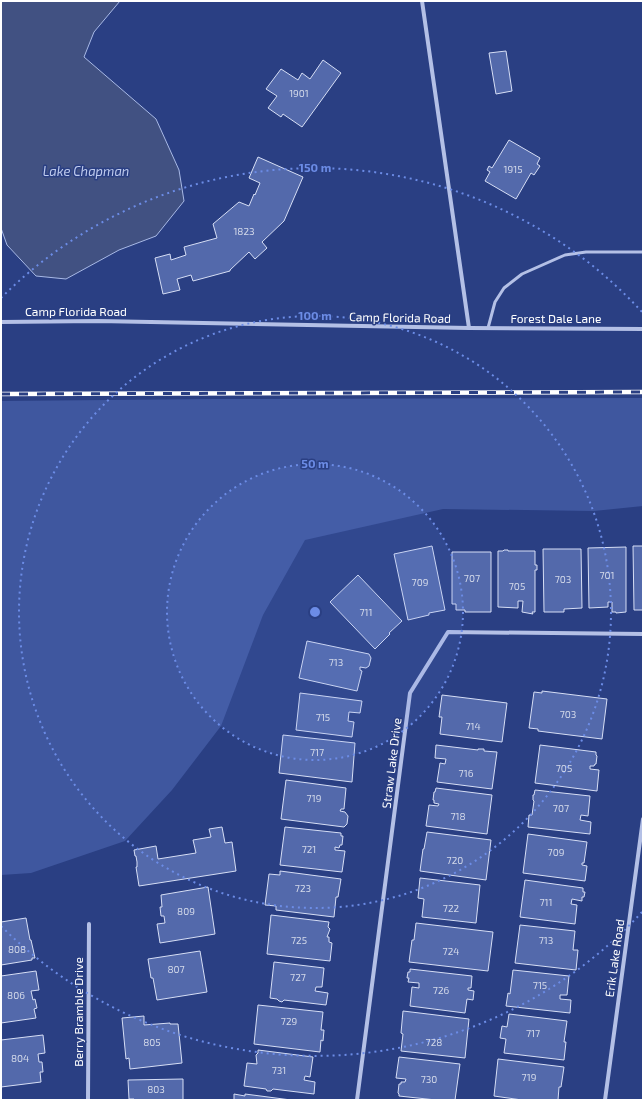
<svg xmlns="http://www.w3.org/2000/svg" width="644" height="1101" viewBox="0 0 644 1101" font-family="'Exo 2',sans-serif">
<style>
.green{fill:#3f579f}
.water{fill:#415182;stroke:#a8b9e6}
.building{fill:#5369ab;stroke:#d6def5}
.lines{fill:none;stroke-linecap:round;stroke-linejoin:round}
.service{stroke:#b4c0e6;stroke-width:3}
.minor{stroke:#b4c0e6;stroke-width:4}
.rail-casing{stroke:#fff;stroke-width:4.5}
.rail{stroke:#2a3f83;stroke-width:3;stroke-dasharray:9;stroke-linecap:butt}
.ring{fill:none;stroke:#6c8ce6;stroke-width:2;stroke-dasharray:2 4}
.labels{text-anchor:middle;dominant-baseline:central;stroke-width:3;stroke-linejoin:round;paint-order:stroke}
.number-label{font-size:10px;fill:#d4daea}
.street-label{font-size:12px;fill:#fff;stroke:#2a3f83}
.water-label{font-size:13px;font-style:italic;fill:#bfcbee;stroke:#2a3f83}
.centre{fill:#6c8ce6;stroke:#2a3f83;stroke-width:2}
.ring-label{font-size:12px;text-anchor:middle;font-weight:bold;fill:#6c8ce6;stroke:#2a3f83;stroke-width:3;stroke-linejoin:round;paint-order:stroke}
</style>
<rect width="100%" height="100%" fill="#2a3f83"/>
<path class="green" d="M643,398V506L594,511L443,509L305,540L263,615L221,726L172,790L125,841L31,873L1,875V401L215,399Z"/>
<path class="water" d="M1,1H120L94,32L84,57L156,119L179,170L184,201L156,236L119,250L66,279L36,276L7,245L1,228Z"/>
<g class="building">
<path d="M506,51L512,91L496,94L489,53Z"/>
<path d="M323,60L341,73L302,127L283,114L281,117L268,108L277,96L266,89L281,69L298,80L302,73L310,79Z"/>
<path d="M509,140L540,158L537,164L540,166L534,175L531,173L516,199L485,181L490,172L487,170L489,166L492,168Z"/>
<path d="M258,157L303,177L284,221L262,242L267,248L255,259L249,252L230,270V271L193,281L191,275L177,279L180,290L163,294L155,258L170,254L171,260L186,255L184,247L217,238L213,224L239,202L249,206L254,194L255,195L260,183L249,178Z"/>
<path d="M432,546L445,610L429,613V615L408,620L394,554Z"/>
<path d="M633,546H643V610H634Z"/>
<path d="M626,547V612L616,613V612H612V602H608V607L589,608L588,548Z"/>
<path d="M543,549H581L582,608L564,609V612H544Z"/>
<path d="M504,550H508V551H535V565H537V570H535V612H532L533,614L522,612L523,601H518V608L498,607V551H503Z"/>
<path d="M452,552H491V612H465V610H456V604H452Z"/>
<path d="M358,575L402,621L389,633L390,634L375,649L330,602Z"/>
<path d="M307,641L369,654L371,658L369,666L366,668L360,667V670L362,671L357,691L299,678Z"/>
<path d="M542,691L607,699L602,739L538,731V729L529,728L534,692L542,693Z"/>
<path d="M300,693L362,701L360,713L349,712L348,721L354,722L352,737L296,730Z"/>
<path d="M442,695L507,703L502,742L440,734L442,717H439Z"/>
<path d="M283,735L355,743L352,782L279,773Z"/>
<path d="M436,745L478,750V749H484V751L497,752L492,789L437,782L440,763L445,764L446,759L435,758Z"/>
<path d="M540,745L596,752V755L597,756L596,764H595L594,766H590V769L599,770L597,791L535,783Z"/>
<path d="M286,780L346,788L344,809H341L340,811L345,812L348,816L347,824L344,827L281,819Z"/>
<path d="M436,788L492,795L487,834L426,826L429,805L438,806L439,804L434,803V800H433L434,792H435Z"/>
<path d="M535,790L590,796L588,816L581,815L580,820L591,822L590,834L528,827L529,815H532L534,801L533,800V795H534Z"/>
<path d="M222,827L225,843L232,842L236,871L139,886L136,867H137V862L136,856H135L134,850L156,846L158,859L196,853L193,840L211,837L209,829Z"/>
<path d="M285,827L341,833V836H343L342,845H340L339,848L335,847V850L345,851L342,872L280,865Z"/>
<path d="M427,832L491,840L486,880L420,871L423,849H424Z"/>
<path d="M528,834L587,842L584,863H582V865L587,866L585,881L523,873Z"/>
<path d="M280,871L341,879L338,897H336L334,917L276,910V906L265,905L269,874L280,875Z"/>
<path d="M420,878L480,885L476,923L422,917L424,899L418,898Z"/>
<path d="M525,880L583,888V892H585L584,897H582V901L572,899L571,904L577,905L575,924L520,917Z"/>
<path d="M208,887L215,934L160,943L157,924L165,923L164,916H161L160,907H162L161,895Z"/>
<path d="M271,915L329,922L328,927L330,929L327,937H329V942L332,943L330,961L267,954Z"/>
<path d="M26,918L30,940H31L35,958H32V960L1,965V922Z"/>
<path d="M416,923L493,932L488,971L409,962L412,940H414Z"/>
<path d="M520,925L575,931L573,950H578L576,970L515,963Z"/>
<path d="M200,951L207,992L157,1000L153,978H151L148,959Z"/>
<path d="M274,962L324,968L322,987H316L315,991L328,993L326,1005L284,1000L282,1002L279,1001L277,999L270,998Z"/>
<path d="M410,969L472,976L471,988H468V990L474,991L473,1000L467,999L465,1013L410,1006L412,987L419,988V983L408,982L409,978H407L408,972H410Z"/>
<path d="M513,970L569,976L567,995H560V999L571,1000L570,1013L506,1006L508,993L510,994Z"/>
<path d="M36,971L39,990L31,991L33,1000L35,999L37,1008L34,1009L36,1018L1,1023V976Z"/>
<path d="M258,1005L323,1012L321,1030H324L323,1041L321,1040L320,1052L254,1044Z"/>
<path d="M403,1011L469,1019L465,1058L401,1051L403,1034L401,1033Z"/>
<path d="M509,1014L567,1021L564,1042H566L564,1060L504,1053L506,1039L500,1038L502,1026L507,1027Z"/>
<path d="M144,1016V1025L170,1023V1024H178L182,1063L130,1069L129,1058L126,1059L122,1018Z"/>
<path d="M43,1035L45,1053L38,1054L39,1062H42L43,1072H40L41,1082L1,1087V1040Z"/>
<path d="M258,1050L313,1057L310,1077L305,1076L304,1080L315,1082L314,1094L273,1089L271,1091H267L266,1089L244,1086L247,1063L257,1064L256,1055L258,1053Z"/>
<path d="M399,1057L460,1064L455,1100H436L399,1096V1094L398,1093L399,1084H401V1082H405L406,1079L396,1078Z"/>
<path d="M498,1059L564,1067L561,1087H559L558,1100H522L494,1096Z"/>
<path d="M183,1079V1100H134V1099H129L128,1080Z"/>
<path d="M234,1094L245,1096V1094L291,1100H234Z"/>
</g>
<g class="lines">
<path class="service" d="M488,328L495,302L504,288L522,274L565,255L586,252H643"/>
<g class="minor">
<path d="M422,1L469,328"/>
<path d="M1,322L98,321L469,328L643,329"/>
<path d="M88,1100L89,924"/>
<path d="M357,1100L410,693L448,632L643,634"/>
<path d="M605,1100L643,819"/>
</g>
<g class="rail-casing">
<path id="rail" d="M1,394L643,392"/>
</g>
<use href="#rail" class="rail"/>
</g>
<circle cx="315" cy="612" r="148" fill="#6c8ce6" fill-opacity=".12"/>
<g class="ring">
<circle cx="315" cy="612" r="148"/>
<circle cx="315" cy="612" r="296"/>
<path d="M642 912A444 444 0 0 1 1 926M1 298A444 444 0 0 1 642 312"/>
</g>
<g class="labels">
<g class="number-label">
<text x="299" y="93">1901</text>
<text x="513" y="169">1915</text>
<text x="244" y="231">1823</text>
<text x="607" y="575">701</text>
<text x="472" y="578">707</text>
<text x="563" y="579">703</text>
<text x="420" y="582">709</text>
<text x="517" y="586">705</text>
<text x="366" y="612">711</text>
<text x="336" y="662">713</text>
<text x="568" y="714">703</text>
<text x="323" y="717">715</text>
<text x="473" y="726">714</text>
<text x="317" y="752">717</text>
<text x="564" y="768">705</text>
<text x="466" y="773">716</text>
<text x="314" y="798">719</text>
<text x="561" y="808">707</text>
<text x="458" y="816">718</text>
<text x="309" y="849">721</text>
<text x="556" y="852">709</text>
<text x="455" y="860">720</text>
<text x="303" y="888">723</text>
<text x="546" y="902">711</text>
<text x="451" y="908">722</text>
<text x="186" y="911">809</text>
<text x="299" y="940">725</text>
<text x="546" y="940">713</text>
<text x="17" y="949">808</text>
<text x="451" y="951">724</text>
<text x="176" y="969">807</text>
<text x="298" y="977">727</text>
<text x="540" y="985">715</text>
<text x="441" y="990">726</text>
<text x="16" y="995">806</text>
<text x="289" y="1021">729</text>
<text x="533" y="1033">717</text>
<text x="152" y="1042">805</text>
<text x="434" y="1042">728</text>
<text x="20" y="1058">804</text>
<text x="279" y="1070">731</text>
<text x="529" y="1077">719</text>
<text x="429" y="1079">730</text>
<text x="156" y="1089">803</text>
</g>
<g class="street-label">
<text x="76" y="311">Camp Florida Road</text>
<text transform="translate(400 317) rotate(1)">Camp Florida Road</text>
<text x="556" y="318">Forest Dale Lane</text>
<text transform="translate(391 763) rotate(-83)">Straw Lake Drive</text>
<text transform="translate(614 958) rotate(-82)">Erik Lake Road</text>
<text transform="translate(78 1012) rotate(-90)">Berry Bramble Drive</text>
</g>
<g class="water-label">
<text x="86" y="171">Lake Chapman</text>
</g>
</g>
<circle cx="315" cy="612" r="6" class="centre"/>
<g class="ring-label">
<text x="315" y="172">150 m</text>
<text x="315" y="320">100 m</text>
<text x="315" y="468">50 m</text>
</g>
<rect width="644" height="1101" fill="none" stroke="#ffffff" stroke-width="4"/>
</svg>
